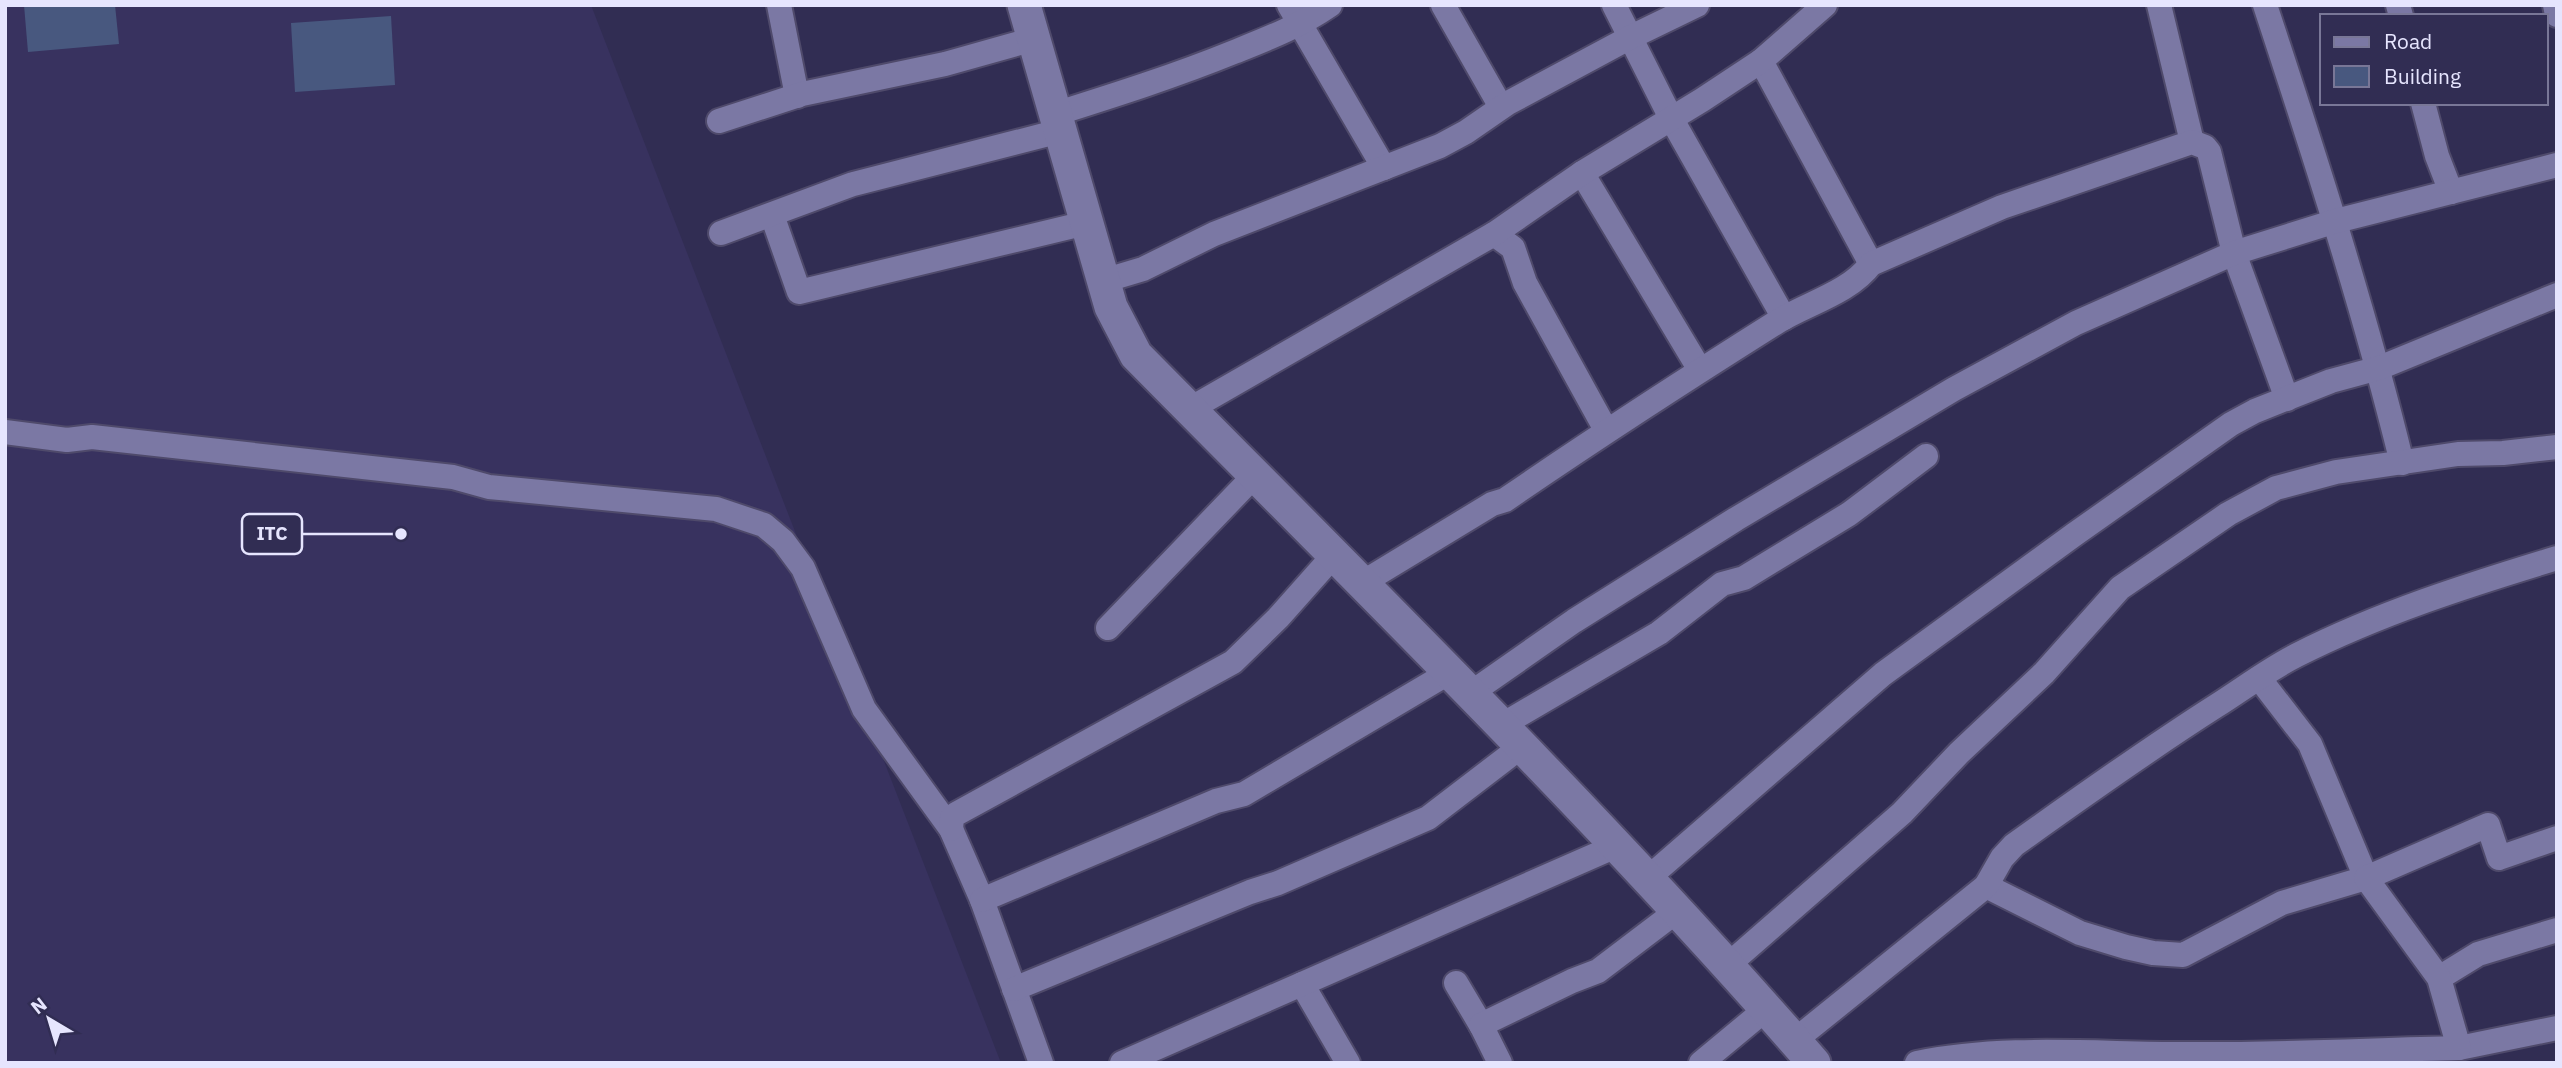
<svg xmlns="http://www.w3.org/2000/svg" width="2562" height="1068" viewBox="0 0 2562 1068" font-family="'IBM Plex Sans',sans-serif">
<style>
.built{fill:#38325f}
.building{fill:#48587f}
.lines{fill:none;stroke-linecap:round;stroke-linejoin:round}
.minor-casing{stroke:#4f4a6b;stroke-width:28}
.secondary-casing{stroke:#4f4a6b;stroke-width:37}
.minor{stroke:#7b78a4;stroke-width:24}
.secondary{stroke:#7b78a4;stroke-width:33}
.leader{fill:none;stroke:#e6e5fe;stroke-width:2.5}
.callout-dot{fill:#e6e5fe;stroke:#312d53;stroke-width:2.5}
.callout{fill:#312d53;stroke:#e6e5fe;stroke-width:2.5}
.callout-label{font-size:19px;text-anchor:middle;font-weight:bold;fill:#e6e5fe}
</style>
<rect width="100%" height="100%" fill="#312d53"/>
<path class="built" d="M5,5H591L1001,1063H5Z"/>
<g class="building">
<path d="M24,5H115L119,44L28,52Z"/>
<path d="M391,16L395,85L295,92L291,23Z"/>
</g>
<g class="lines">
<g class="minor-casing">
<g id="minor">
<path d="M779,5L797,96"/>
<path d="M1289,5L1384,168"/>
<path d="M1443,5L1501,107"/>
<path d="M1614,5L1671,118L1784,318"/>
<path d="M2159,5L2192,142"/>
<path d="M2265,5C2315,157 2364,308 2402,463"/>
<path d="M2398,5L2401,16"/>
<path d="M2555,5L2557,15"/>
<path d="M1761,61L1871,264"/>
<path d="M2423,103L2437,156L2451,192"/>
<path d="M1055,114C1115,95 1175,76 1234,52C1269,38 1298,27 1330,5"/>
<path d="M719,121L802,94L945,64L1034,39"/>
<path d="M1582,173L1700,370"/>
<path d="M772,215L799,292L1086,223"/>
<path d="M721,233L853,184L1060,131"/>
<path d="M1494,234L1513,248L1525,283L1606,430"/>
<path d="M1103,281L1143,269L1214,234L1440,146L1466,132L1508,103L1629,38L1697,5"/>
<path d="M1190,409L1494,234L1582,173L1702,100L1761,61L1825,5"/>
<path d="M5,432L67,440L92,437L453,477L489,487L716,509L764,525L783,541L803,568L864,709L951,829L982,900L1041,1063"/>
<path d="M1362,583L1492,504L1505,500C1594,439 1685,380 1777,322C1808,303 1849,293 1871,264L2002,207L2192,142L2205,147L2209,152L2234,253L2287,399"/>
<path d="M1108,628L1255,475"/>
<path d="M1471,693L1574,621L1736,519L1954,389L2076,323L2234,253L2336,221L2557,165"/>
<path d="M1502,725L1659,633L1722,584L1744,578L1849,514L1926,456"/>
<path d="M951,829L952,818L956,814L1233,662L1278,618L1334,555"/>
<path d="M1647,879L1883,674L2075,534L2231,424L2255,411L2331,381L2379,368L2557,295"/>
<path d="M1986,886L2080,933L2126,947L2153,953L2183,955L2282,903L2366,878L2310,744L2259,678"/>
<path d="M982,900L1216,801L1244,794L1450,672"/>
<path d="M1728,965L1902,813L1959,753L2044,673L2120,588L2228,514L2276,488L2336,472L2458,454L2503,453L2557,447"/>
<path d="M2439,978L2478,954L2557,930"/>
<path d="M1456,983L1481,1025"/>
<path d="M1302,984L1348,1063"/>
<path d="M1014,989L1250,892L1278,883L1428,818L1522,746"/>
<path d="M1794,1041L1986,886L2002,858L2014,845C2081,797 2147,750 2216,706C2243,689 2269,669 2297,655C2380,613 2468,585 2557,558"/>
<path d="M2459,1048L2557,1028"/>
<path d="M1122,1063L1616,846"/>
<path d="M1500,1063L1481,1025L1572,981L1598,971L1677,911"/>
<path d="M1701,1063L1766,1009"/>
<path d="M1917,1063C2003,1045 2095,1054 2182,1054C2274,1055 2367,1050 2459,1048L2439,978L2366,878L2488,825L2499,858L2557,838"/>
</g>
</g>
<g class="secondary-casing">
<path id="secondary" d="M1024,5L1111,307L1136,355C1365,587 1599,816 1814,1063"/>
</g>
<use href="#minor" class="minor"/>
<use href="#secondary" class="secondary"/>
</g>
<path class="leader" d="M401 534L302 534"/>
<circle class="callout-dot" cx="401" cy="534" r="7"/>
<rect class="callout" x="242" y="514" width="60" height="40" rx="7"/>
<g class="callout-label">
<text x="272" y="540">ITC</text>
</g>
<rect width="2562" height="1068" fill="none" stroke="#e6e5fe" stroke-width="14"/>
<rect x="2320" y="14" width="228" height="91" fill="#312d53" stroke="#797797" stroke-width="2"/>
<rect x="2334" y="37" width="35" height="10" fill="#7b78a4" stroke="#797797" stroke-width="2"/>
<text x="2384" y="49" font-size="21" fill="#e6e5fe">Road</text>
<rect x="2334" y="66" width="35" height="21" fill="#48587f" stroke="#797797" stroke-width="2"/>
<text x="2384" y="84" font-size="21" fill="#e6e5fe">Building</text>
<g transform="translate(49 1019) rotate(322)" stroke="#312d53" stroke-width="5" paint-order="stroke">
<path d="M0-5L12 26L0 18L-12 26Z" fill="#e6e5fe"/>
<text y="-10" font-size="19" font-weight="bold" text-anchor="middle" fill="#e6e5fe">N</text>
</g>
</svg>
